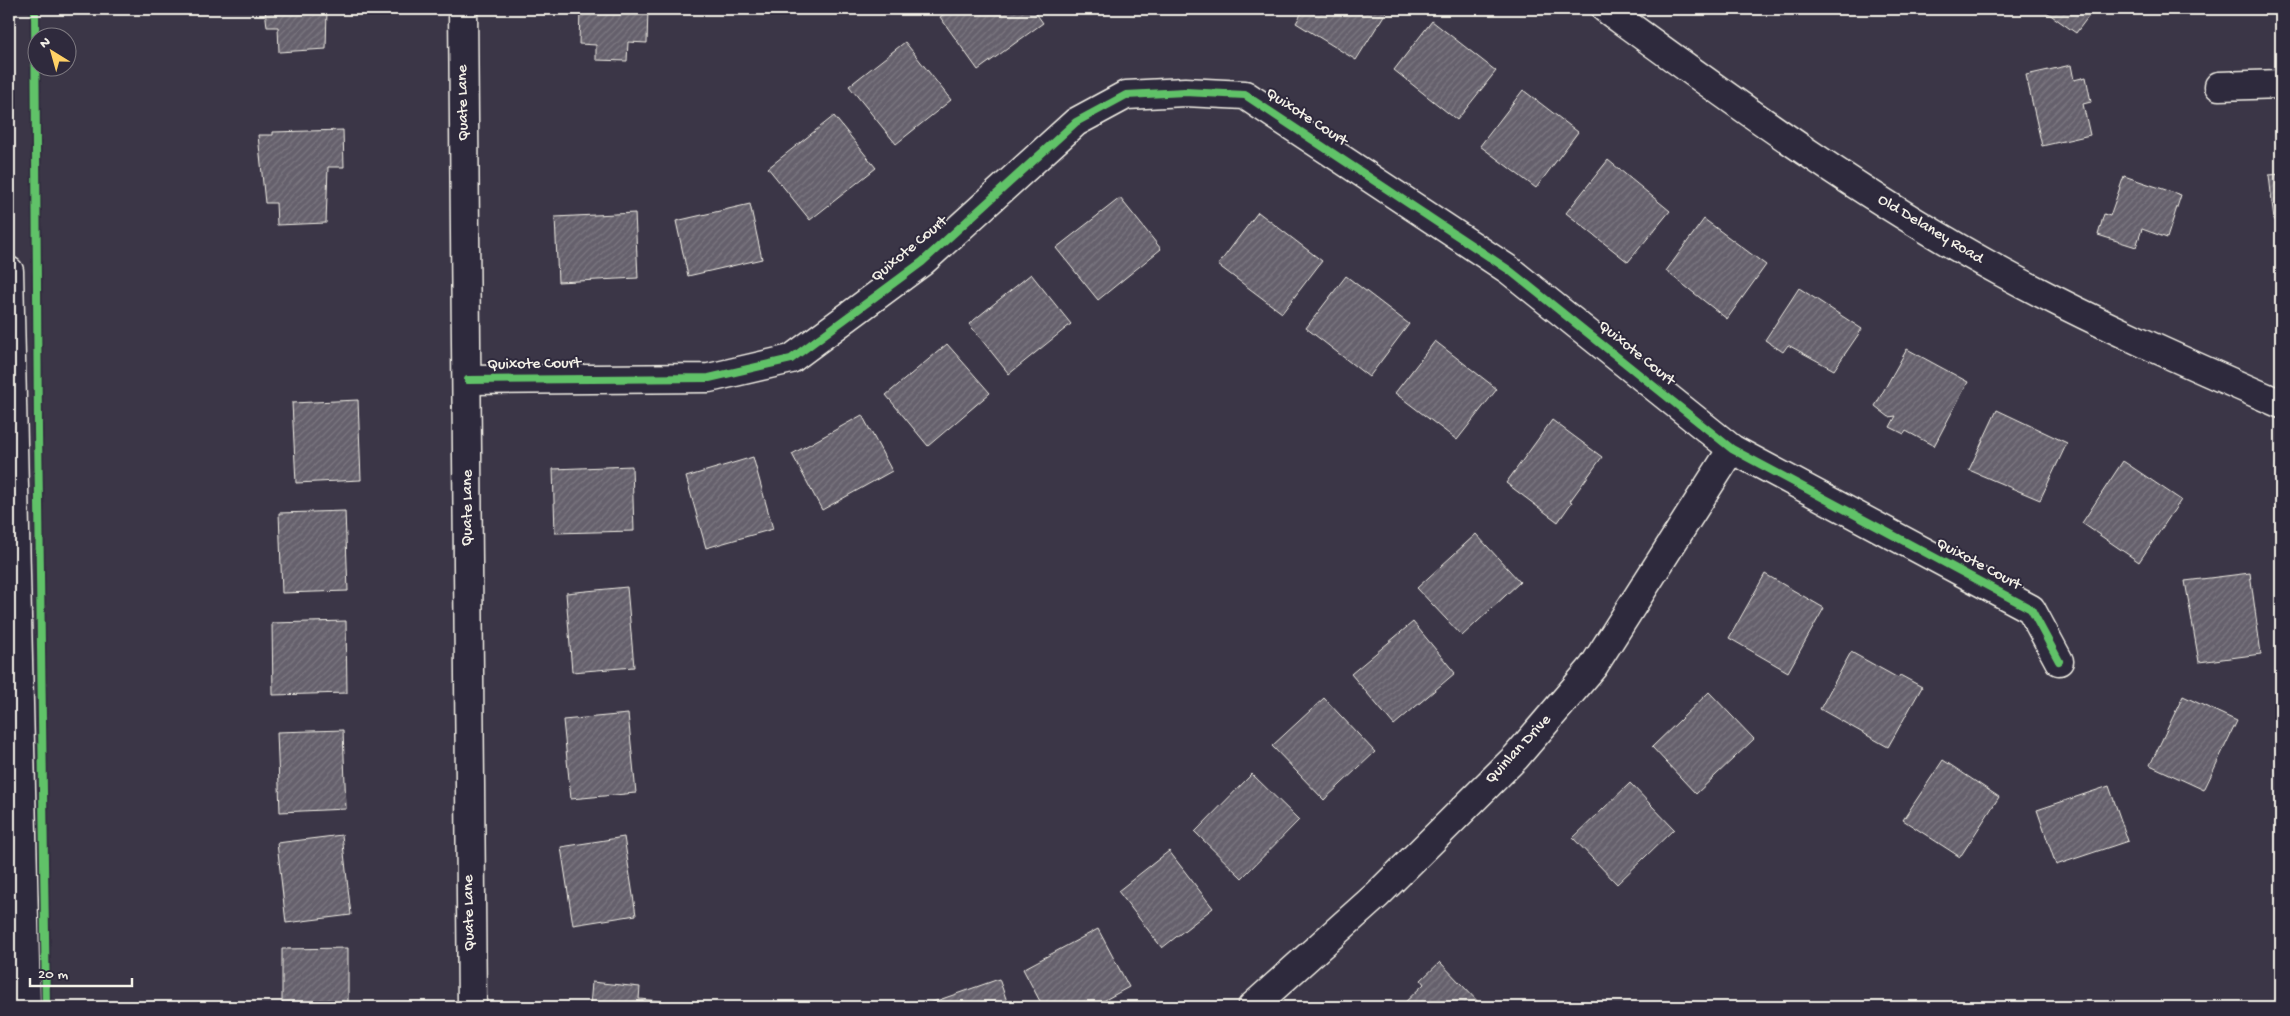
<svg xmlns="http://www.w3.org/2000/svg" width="2290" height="1016" viewBox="0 0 2290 1016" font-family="'Gochi Hand',sans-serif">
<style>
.building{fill:url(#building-hatch);stroke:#f4f1e8}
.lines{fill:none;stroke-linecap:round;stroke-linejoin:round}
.minor-casing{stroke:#f4f1e8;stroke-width:31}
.major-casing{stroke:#f4f1e8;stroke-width:31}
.minor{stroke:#2f2a3d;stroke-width:28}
.major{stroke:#2f2a3d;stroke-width:28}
.cycleway-casing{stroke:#2f2a3d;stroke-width:11}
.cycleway{stroke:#61c268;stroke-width:8}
.labels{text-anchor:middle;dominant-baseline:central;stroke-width:4;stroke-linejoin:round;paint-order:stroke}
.street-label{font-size:16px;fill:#f4f1e8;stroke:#2f2a3d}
</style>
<defs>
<pattern id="building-hatch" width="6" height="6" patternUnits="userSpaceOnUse" patternTransform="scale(1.25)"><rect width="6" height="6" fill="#65616c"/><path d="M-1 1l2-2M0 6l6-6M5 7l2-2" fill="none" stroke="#7c7881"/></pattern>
</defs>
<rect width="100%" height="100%" fill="#3b3647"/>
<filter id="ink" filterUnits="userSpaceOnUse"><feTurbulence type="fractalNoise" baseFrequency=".02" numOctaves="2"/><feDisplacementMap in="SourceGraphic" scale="10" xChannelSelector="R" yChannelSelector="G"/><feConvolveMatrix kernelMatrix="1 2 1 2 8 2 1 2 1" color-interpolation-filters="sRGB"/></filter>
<g filter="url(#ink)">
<g class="building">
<path d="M265,9H327L326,49L279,52L278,27H267Z"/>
<path d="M580,9H648L647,43L628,42L627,61L596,60V45L579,44Z"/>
<path d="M951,9H1033L1043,23L978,70L940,17Z"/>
<path d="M1304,9H1388L1356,60L1296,23Z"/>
<path d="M2042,9H2094L2076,33Z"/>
<path d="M1432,21L1496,71L1457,120L1394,70Z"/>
<path d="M905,42L951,100L896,144L849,86Z"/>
<path d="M2071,65L2074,80L2086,77L2091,102L2083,104L2090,135L2042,146L2026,75Z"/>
<path d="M1523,90L1578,132L1536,188L1480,146Z"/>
<path d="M834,116L876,168L810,220L768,168Z"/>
<path d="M343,130L344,167H328L326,223L277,225L276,203H265L258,135H273V132Z"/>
<path d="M1608,160L1670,211L1628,262L1566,213Z"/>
<path d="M2281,174V219L2274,220L2269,175Z"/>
<path d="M2124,176L2181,195L2167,238L2142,229L2136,247L2098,235L2104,214L2110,216Z"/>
<path d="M1120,198L1161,249L1098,300L1056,248Z"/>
<path d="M750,204L762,259L688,276L676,221Z"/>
<path d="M1258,212L1322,261L1282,313L1218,265Z"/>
<path d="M635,213L638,278L558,282L555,217Z"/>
<path d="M1704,219L1766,265L1727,319L1666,271Z"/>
<path d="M1031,274L1071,324L1009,374L969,324Z"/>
<path d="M1346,276L1409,324L1369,377L1306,328Z"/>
<path d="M1799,288L1862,329L1834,370L1788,345L1783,352L1765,340Z"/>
<path d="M1435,341L1497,389L1457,440L1395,393Z"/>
<path d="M947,344L990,393L928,446L886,395Z"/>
<path d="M1907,349L1968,382L1934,446L1906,431L1904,434L1890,427L1896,416L1889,417L1875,406Z"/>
<path d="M358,400L361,480L296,483L292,403Z"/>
<path d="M1997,410L2067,443L2040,500L1969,470Z"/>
<path d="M862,415L892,471L822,510L792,454Z"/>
<path d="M1552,420L1602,457L1570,501L1572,502L1558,522L1506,483Z"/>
<path d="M753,457L773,529L706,548L686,477Z"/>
<path d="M2123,461L2181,500L2139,562L2082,523Z"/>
<path d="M632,466L634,531L555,533L553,469Z"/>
<path d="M345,511L348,591L282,593L279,513Z"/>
<path d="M1476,534L1520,582L1462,636L1417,588Z"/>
<path d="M2250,573L2261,654L2199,662L2185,581Z"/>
<path d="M1765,574L1824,608L1788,672L1729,638Z"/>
<path d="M627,587L634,667L572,672L566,593Z"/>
<path d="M346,621L347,693L273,695L272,623Z"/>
<path d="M1413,622L1455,673L1394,725L1351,674Z"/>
<path d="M1851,652L1898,678L1900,675L1922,687L1888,747L1820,709Z"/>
<path d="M1709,692L1754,739L1696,794L1652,747Z"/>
<path d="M2183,696L2237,721L2204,790L2150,765Z"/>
<path d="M1324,698L1375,752L1324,800L1272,746Z"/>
<path d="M628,714L636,793L571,799L563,720Z"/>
<path d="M343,730L346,809L280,812L277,732Z"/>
<path d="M1943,760L1999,797L1960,857L1903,820Z"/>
<path d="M1252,774L1299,820L1242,878L1195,832Z"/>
<path d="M1630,783L1674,829L1617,884L1573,838Z"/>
<path d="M2109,786L2128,841L2056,865L2037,810Z"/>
<path d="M342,835L351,915L286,923L277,843Z"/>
<path d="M624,837L636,915L573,925L561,847Z"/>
<path d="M1169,851L1213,908L1162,948L1118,891Z"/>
<path d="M1098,929L1129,987L1092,1007H1043L1023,969Z"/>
<path d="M348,948V1007H282V949Z"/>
<path d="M1440,962L1483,1007H1400L1424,984L1421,980Z"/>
<path d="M999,979L1009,1007H919Z"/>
<path d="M592,982L640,987L639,999L670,1002L669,1007H590Z"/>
</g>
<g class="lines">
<g class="minor-casing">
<g id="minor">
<path d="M463,9L472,1007"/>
<path d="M1606,9C1734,102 1863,197 2003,273C2093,322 2187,363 2281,404"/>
<path d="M2219,86L2281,84"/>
<path d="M468,380L709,378L791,359L922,262L1076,122L1126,95L1185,92L1245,95L1509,270L1732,449L2031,609L2059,661"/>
<path d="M1252,1007L1377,895L1516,757L1593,667L1732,449"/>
</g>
</g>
<g class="major-casing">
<path id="major" d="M9,271L26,1007"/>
</g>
<use href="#minor" class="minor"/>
<use href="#major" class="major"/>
<g class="cycleway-casing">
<g id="cycleway">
<path d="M35,9L38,430L46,1007"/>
<path d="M468,380L709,378L791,359L922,262L1076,122L1126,95L1185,92L1245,95L1509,270L1732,449L2031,609L2059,661"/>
</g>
</g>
<use href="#cycleway" class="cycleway"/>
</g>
</g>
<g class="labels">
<g class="street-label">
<text transform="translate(464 103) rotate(-91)">Quate Lane</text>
<text transform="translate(1306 118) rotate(33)">Quixote Court</text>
<text transform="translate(1930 230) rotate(31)">Old Delaney Road</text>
<text transform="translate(910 250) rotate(-40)">Quixote Court</text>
<text transform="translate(1636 354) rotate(39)">Quixote Court</text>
<text transform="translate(534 365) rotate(-1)">Quixote Court</text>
<text transform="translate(468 508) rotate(-90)">Quate Lane</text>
<text transform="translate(1978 565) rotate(28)">Quixote Court</text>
<text transform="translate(1519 750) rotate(-47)">Quinlan Drive</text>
<text transform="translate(470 913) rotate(-91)">Quate Lane</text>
</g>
</g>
<rect width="2290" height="1016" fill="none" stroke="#2f2a3d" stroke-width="30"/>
<rect x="15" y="15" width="2260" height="986" fill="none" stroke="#f4f1e8" stroke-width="2" filter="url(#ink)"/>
<g transform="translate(52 52) rotate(323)"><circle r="24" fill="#2f2a3d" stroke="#7e7a81"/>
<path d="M0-4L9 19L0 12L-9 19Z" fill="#ffd166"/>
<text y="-8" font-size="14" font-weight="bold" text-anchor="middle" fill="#f4f1e8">N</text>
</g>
<path d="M30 978v8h102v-8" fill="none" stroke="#f4f1e8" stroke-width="2.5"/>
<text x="38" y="978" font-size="15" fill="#f4f1e8" stroke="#2f2a3d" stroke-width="4" paint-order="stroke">20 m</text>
</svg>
